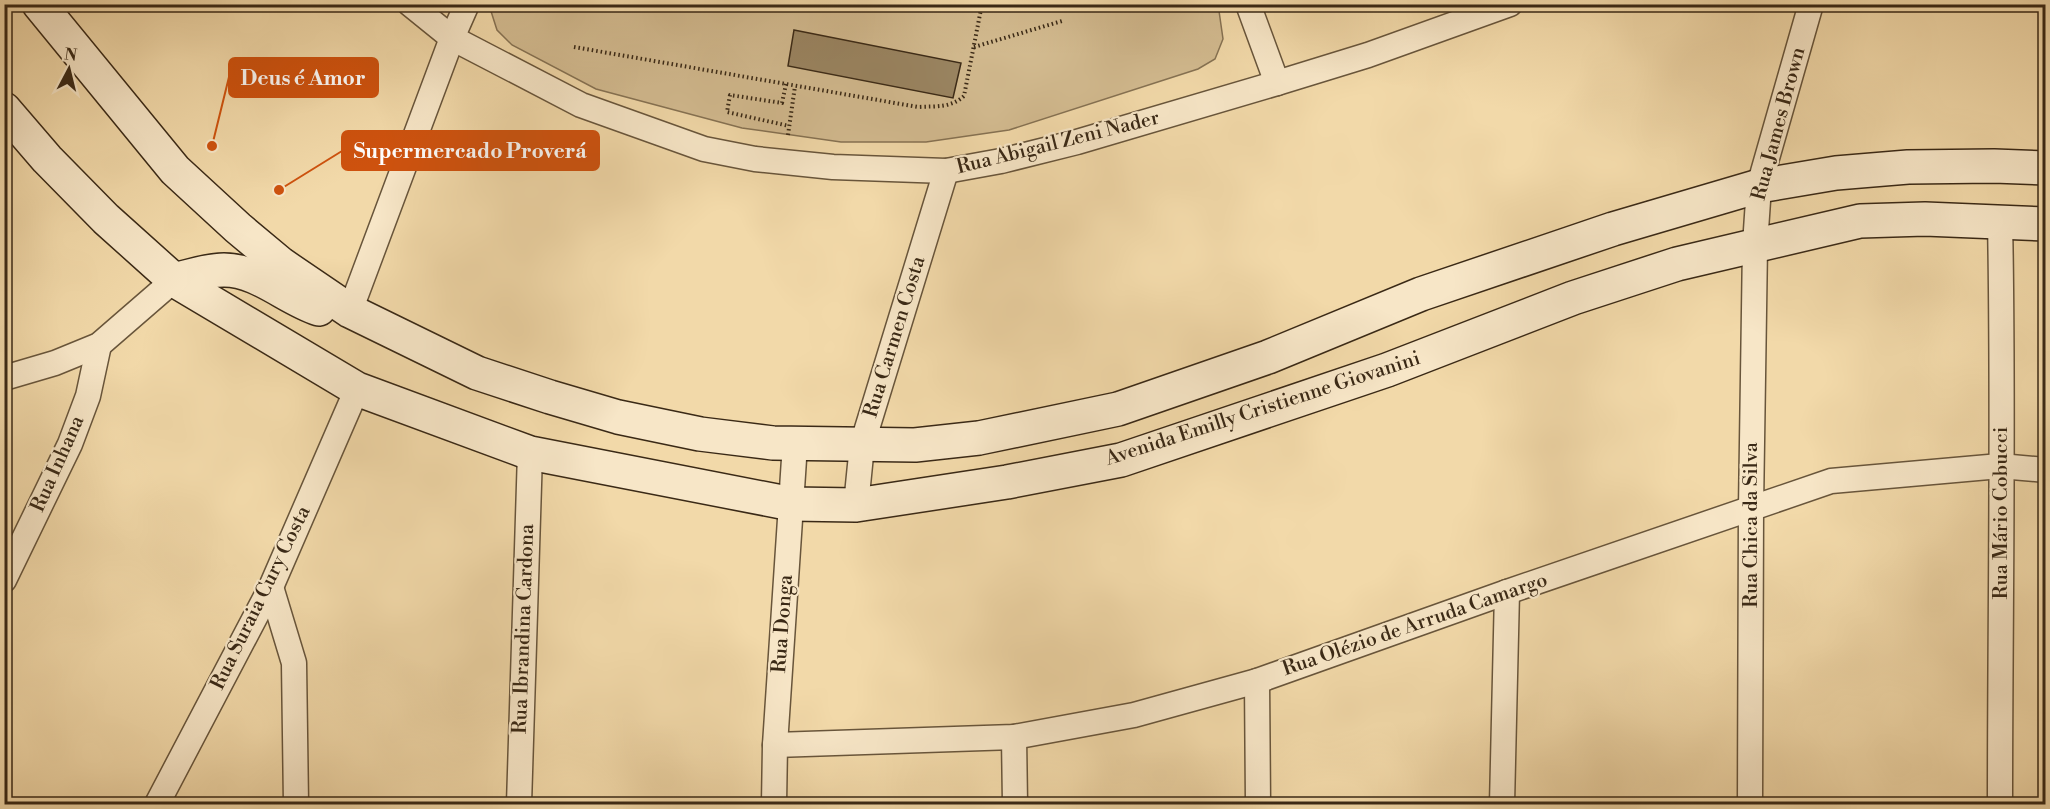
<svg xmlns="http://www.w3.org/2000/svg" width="2050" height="809" viewBox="0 0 2050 809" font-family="'Libre Bodoni',serif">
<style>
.green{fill:#d3bb90;stroke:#867253;stroke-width:1.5}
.building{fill:#9a8562;stroke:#3a2916;stroke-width:1.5}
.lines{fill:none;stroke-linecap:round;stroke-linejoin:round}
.minor-casing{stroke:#68553b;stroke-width:27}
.secondary-casing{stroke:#3a2916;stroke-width:36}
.path{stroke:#3a2916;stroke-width:4;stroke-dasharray:1.5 3;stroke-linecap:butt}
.minor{stroke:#f7e6c7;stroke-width:24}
.secondary{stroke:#f7e6c7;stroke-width:33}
.labels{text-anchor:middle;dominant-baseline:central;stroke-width:4.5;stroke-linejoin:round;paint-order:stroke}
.street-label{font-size:20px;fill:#3a2916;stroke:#f7e6c7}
.leader{fill:none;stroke:#ce520e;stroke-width:2}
.callout-dot{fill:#ce520e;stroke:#f7e6c7;stroke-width:2}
.callout{fill:#ce520e;stroke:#ce520e;stroke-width:2}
.callout-label{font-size:21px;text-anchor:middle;font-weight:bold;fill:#fff}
</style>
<rect width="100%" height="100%" fill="#f2d9a9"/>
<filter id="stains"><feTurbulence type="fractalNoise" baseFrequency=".00333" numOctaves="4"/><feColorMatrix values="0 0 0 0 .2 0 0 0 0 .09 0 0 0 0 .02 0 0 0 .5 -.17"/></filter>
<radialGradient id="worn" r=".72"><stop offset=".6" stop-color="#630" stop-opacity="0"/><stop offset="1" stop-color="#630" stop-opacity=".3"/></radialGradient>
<path class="green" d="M1218,4L1223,39L1215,59L1198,69L1009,130L926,142H841L742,128L596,89L512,45L497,30L489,5Z"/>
<path class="building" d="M794,30L961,63L953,98L788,66Z"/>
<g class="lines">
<g class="minor-casing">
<g id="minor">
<path d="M410,4L452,38L581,105L704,149L755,159L833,167L946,171L1001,161L1077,142L1277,83L1368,55L1510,4"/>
<path d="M1248,4L1277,83"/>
<path d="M2000,221C2004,415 2000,610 2000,804"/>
<path d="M350,311L452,38L467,4"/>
<path d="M4,378L55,363L99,345L174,280"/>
<path d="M856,505L862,445L946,171"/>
<path d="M4,580L70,444L88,396L99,345"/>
<path d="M271,587L294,663L296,804"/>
<path d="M1257,681L1258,804"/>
<path d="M1014,737L1015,804"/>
<path d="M775,745L1014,737L1134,715L1257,681L1507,592L1831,481L2000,466L2046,470"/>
<path d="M157,804L271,587L357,389"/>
<path d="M519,804L530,453"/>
<path d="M774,804L775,745L795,444"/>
<path d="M1502,804L1507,592"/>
<path d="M1750,804L1751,508L1755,245L1759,186L1811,4"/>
</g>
</g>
<g class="secondary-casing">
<g id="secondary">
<path d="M39,4L175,170L238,228L281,264L350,311L477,373L550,397L618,417L700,434L773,443L915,445L979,438L1118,409L1268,357L1421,294L1613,229L1759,186L1836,173L1908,167L1994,166L2046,168"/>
<path d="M4,109L47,159L106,219L174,280L357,389L530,453L792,504L856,505L1007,482L1121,460L1387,370L1573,298L1677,264L1860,221L1925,219L2046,224"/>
<path d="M174,280C191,276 207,270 224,270C259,270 287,299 319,309"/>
</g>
</g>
<g class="path">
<path d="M574,47L918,107C936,106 951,108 964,96L982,4"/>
<path d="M974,47L1062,21"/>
<path d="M786,84L782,103L730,95L727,112L789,126"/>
<path d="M788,135L795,86"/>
</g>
<use href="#minor" class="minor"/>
<use href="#secondary" class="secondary"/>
</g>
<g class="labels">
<g class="street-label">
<text transform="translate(1779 124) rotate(-75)">Rua James Brown</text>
<text transform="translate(1058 143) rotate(-14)">Rua Abigail Zeni Nader</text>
<text transform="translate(895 337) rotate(-73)">Rua Carmen Costa</text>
<text transform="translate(1263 409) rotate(-18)">Avenida Emilly Cristienne Giovanini</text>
<text transform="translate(58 464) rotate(-66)">Rua Inhana</text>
<text transform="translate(2001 513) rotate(-90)">Rua Mário Cobucci</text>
<text transform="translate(1751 525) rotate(-90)">Rua Chica da Silva</text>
<text transform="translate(261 598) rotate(-64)">Rua Suraia Cury Costa</text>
<text transform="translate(783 624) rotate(-86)">Rua Donga</text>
<text transform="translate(1415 625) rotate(-19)">Rua Olézio de Arruda Camargo</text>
<text transform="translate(524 629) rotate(-88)">Rua Ibrandina Cardona</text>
</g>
</g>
<path class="leader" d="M212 146L229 77M279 190L342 151"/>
<g class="callout-dot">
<circle cx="212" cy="146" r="6"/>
<circle cx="279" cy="190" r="6"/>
</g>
<g class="callout">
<rect x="229" y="58" width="149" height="39" rx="6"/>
<rect x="342" y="131" width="257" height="39" rx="6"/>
</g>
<g class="callout-label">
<text x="303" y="85">Deus é Amor</text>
<text x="470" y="158">Supermercado Proverá</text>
</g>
<rect width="2050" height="809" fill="none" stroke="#f2d9a9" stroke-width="24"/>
<rect x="6" y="6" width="2038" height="797" fill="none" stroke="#3a2916" stroke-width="3"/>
<rect x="12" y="12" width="2026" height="785" fill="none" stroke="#3a2916" stroke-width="1.5"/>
<g transform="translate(69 69) rotate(7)" stroke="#f7e6c7" stroke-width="4.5" paint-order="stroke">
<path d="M0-4.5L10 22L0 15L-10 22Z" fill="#3a2916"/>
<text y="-9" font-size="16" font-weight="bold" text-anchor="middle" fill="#3a2916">N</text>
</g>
<rect width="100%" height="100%" filter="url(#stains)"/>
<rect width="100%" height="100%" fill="url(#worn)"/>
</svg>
